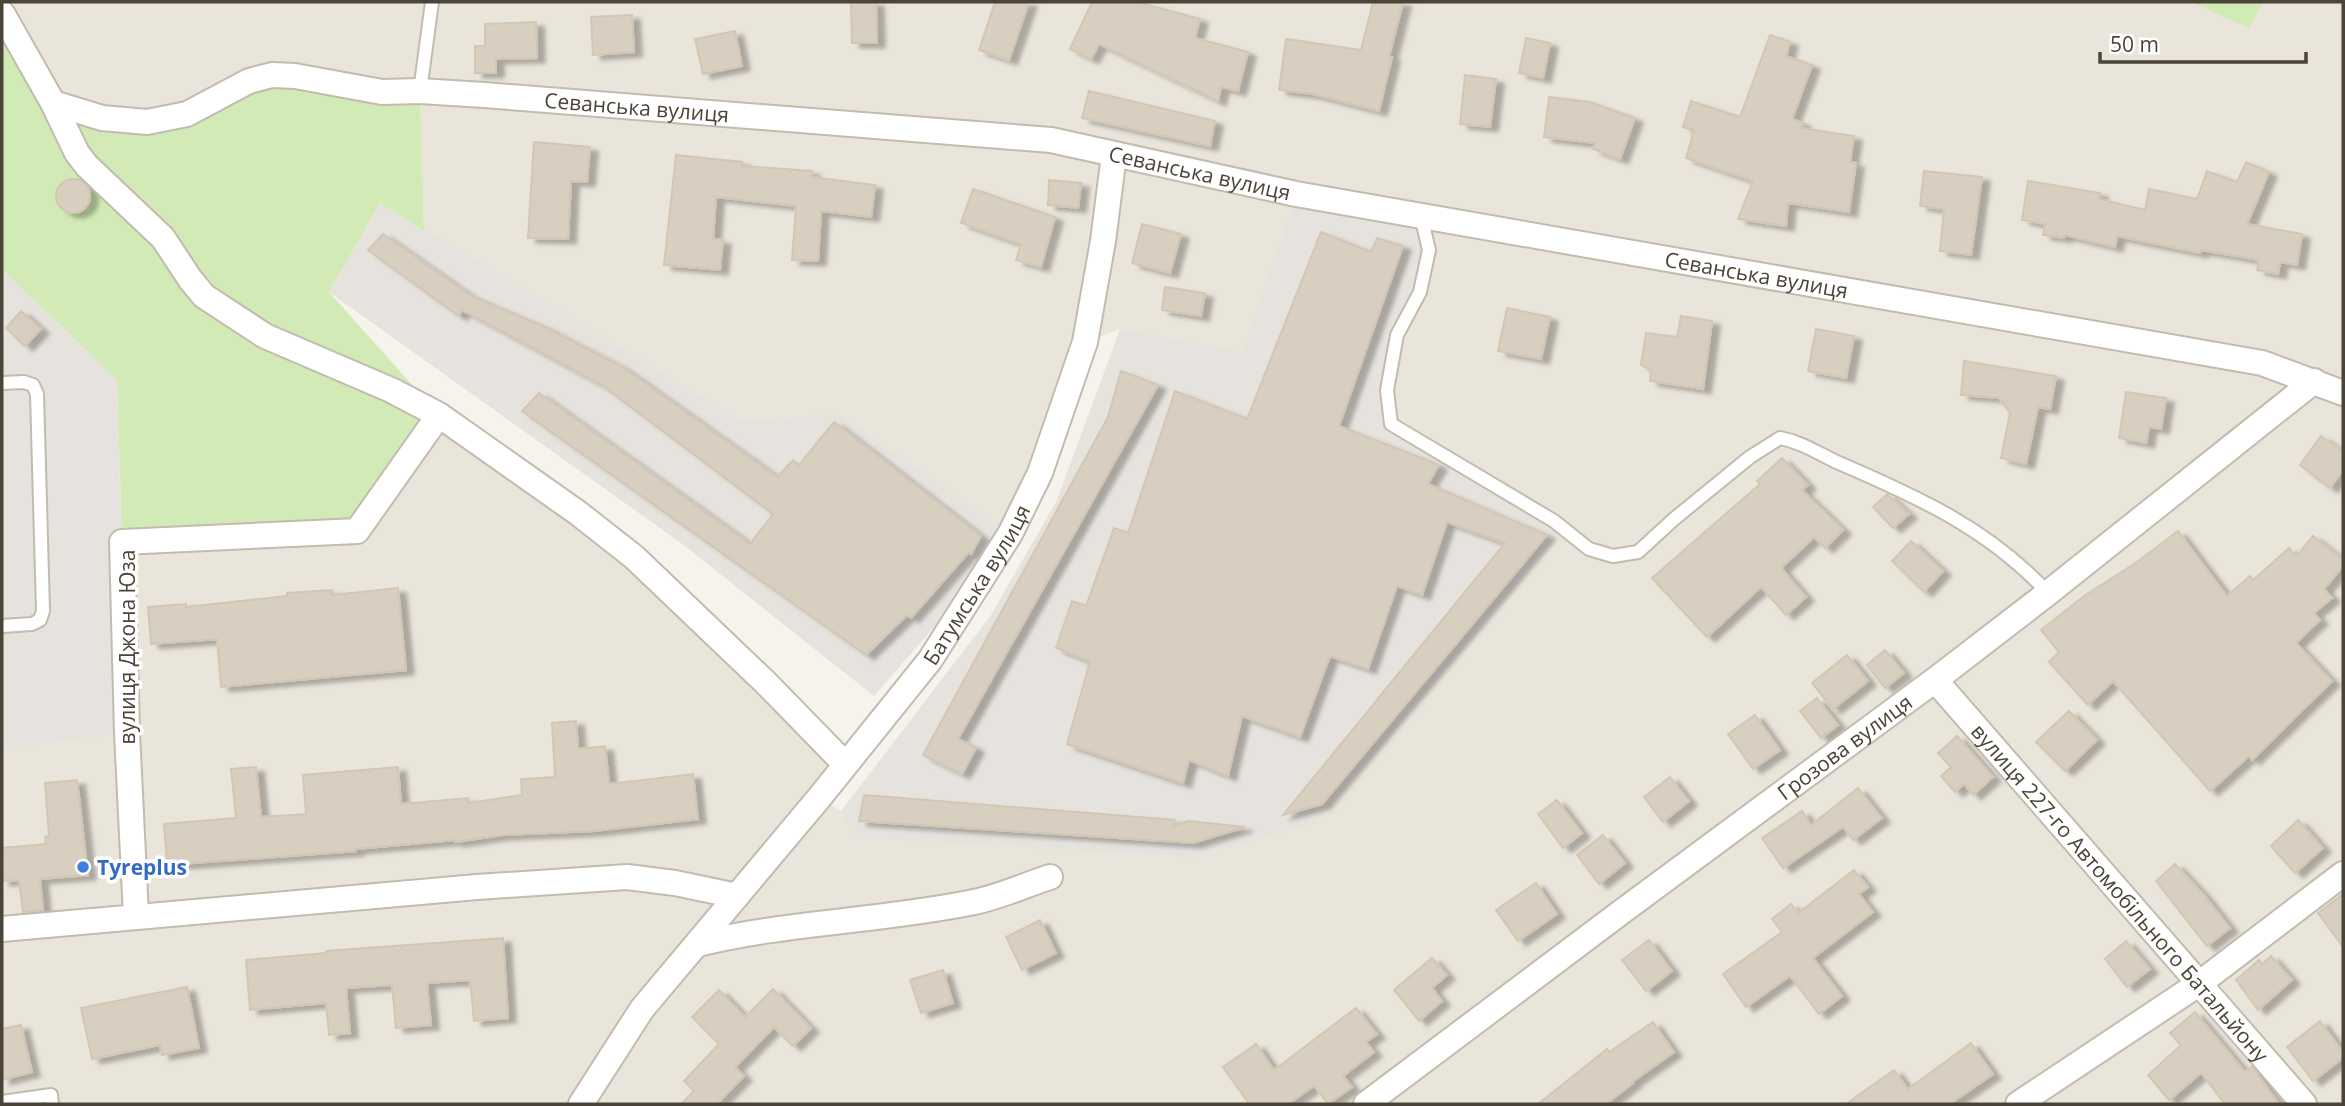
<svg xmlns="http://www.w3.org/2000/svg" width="2345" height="1106" viewBox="0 0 2345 1106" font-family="'Open Sans',sans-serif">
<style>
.residential{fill:#eae5da}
.industrial{fill:#e6e2dd}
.green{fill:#d2eab5}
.building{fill:#d8cfc1;stroke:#d3c7b4;stroke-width:2;filter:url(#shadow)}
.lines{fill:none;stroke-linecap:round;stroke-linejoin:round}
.service-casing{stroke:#c2bbae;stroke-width:16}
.minor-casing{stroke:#c2bbae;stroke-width:28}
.service{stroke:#fff;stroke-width:12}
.minor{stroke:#fff;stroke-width:24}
.shop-dot{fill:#3f7fe0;stroke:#fff;stroke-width:2.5}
.labels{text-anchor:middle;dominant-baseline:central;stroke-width:7;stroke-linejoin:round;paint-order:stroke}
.street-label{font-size:21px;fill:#4b4439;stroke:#fff}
.shop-label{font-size:21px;font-weight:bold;fill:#366cbe;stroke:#fff;text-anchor:start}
</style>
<defs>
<filter id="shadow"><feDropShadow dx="8" dy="4.5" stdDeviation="2" flood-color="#0004"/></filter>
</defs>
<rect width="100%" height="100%" fill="#f6f3ec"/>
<path class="residential" d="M2,2H2343V1104H2V748L127,732L122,542L439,415L578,513L845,764L819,798L841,811L852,837L1391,424L1296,194L1242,353L1120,329L1085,342L1010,534L837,413L741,420L424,231L420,91L187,114L53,103Z"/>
<g class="industrial">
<path d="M1296,194L1421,216L1429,250L1397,335L1391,424L1554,521L1557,541L1317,823L1190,857L852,837L841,811L991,615L1057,500L1120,329L1242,352Z"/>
<path d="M380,203L741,420L837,413L999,525L964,593L874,696L681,543L329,292Z"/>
<path d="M2,269L117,380L127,733L2,748Z"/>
</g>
<g class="green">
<path d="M2191,2H2263L2249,28Z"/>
<path d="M2,13L53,103L147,122L249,81L420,91L424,231L380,203L329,292L439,415L357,531L122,542L117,380L2,269Z"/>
</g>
<g class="building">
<path d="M851,2H876L877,43H852Z"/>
<path d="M995,2H1029L1009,60L979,50Z"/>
<path d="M1092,2H1137L1200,19L1195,38L1248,52L1238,91L1221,87L1218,101L1099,44L1091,59L1070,49Z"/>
<path d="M1373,2H1403L1389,57H1392L1379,111L1313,94L1279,90L1286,39L1361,50Z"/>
<path d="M632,15L634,52L593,55L591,17Z"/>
<path d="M536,22L537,58L496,59V73H475V46H485V24Z"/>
<path d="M735,31L742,66L703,74L695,39Z"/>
<path d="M1770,35L1790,42L1786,56L1812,65L1792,119L1803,123L1801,128L1854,136L1850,162L1856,163L1849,212L1788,203L1786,226L1738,219L1753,181L1686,158L1694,130L1683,127L1691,101L1740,117Z"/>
<path d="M1526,38L1550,43L1543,78L1519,73Z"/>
<path d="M1465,75L1496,79L1490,127L1460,124Z"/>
<path d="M1089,91L1215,121L1210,146L1082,118Z"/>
<path d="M1549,97L1590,102L1635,118L1620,159L1593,149L1595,143L1544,137Z"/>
<path d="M534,142L590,147L587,182L571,181L568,239L528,238Z"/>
<path d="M676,155L742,162V166L812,171L811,177L875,185L871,217L821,211L818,261L792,260L796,206L716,197L713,239L723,240L720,270L664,265Z"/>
<path d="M2246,162L2269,172L2247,224L2302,234L2297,265L2280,262L2278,274L2257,270L2259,260L2201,250L2200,253L2117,236L2115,247L2065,235L2064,238L2043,235L2045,224L2022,220L2028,181L2100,193L2099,199L2145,210L2149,189L2197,199L2207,171L2237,182Z"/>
<path d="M1924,171L1982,177L1971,255L1940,251L1944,209L1920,206Z"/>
<circle cx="73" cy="196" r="17"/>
<path d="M1049,180L1081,183L1078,208L1048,205Z"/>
<path d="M973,189L1055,217L1041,267L1016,260L1021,244L961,223Z"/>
<path d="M1142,224L1181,234L1170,273L1132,263Z"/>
<path d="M1321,232L1371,252L1377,238L1403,246L1339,426L1439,465L1428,484L1547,535L1322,804L1283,815L1505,543L1447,522L1422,595L1397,586L1368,669L1330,656L1300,737L1242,716L1228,776L1189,760L1183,783L1067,744L1090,661L1056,648L1072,601L1086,606L1114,528L1128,533L1175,391L1247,419Z"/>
<path d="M383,234L470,295L545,327L621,366L777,477L793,460L799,465L834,422L981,536L971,554L969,552L911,618L907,615L866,655L522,411L539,393L750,544L773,514L602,385L462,310L459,316L368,250Z"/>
<path d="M1165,287L1205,293L1201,316L1162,310Z"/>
<path d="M1507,308L1550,317L1541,359L1498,351Z"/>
<path d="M21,311L41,329L25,346L6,328Z"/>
<path d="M1681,316L1712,321L1703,389L1650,381L1651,370L1641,365L1646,333L1677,337Z"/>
<path d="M1816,329L1854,336L1846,378L1808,371Z"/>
<path d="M1964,361L2056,376L2050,409L2038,407L2026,464L2001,458L2010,413L1999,398L1961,395Z"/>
<path d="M1121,371L1158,385L958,739L976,748L962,774L923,755L1108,417Z"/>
<path d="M2126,392L2166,398L2161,429L2149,427L2146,443L2119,438Z"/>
<path d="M2321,436L2343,452V470L2330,488L2300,465Z"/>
<path d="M1782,458L1808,485L1802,490L1843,530L1825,548L1814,537L1781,568L1806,597L1786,615L1761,587L1707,637L1652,578L1760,484L1757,481Z"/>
<path d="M1887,494L1909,514L1893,528L1873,507Z"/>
<path d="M2178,531L2227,596L2250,576L2253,580L2289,548L2296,557L2313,536L2343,560V566L2324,589L2332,598L2314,613L2320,620L2296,643L2332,681L2252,760L2249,756L2210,791L2113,681L2088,705L2049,662L2059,652L2041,630L2084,596L2137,562Z"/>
<path d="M1911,541L1943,571L1924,592L1892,561Z"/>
<path d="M398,588L406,670L221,687L217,639L151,644L148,607L186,604V607L287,596V593L332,590V595Z"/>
<path d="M1885,650L1904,673L1885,688L1867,665Z"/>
<path d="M1847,655L1868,681L1833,709L1812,683Z"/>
<path d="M1817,698L1838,725L1821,738L1800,711Z"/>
<path d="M2069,711L2097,740L2065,771L2036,742Z"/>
<path d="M1755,715L1780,750L1753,769L1728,734Z"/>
<path d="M576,721L578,749L605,746L609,784L693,774L698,819L594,831L503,835L455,842V840L356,849V851L167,865L164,824L236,818L231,769L256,767L261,817L306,814L303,775L398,767L401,804L468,798L469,803L522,795L521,779L555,777L552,723Z"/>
<path d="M1957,736L1993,777L1973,795L1964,784L1955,792L1941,776L1951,767L1938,753Z"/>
<path d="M1670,777L1689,801L1663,822L1644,797Z"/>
<path d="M77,780L88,875L40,879L43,910L23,912L19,880L2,881V848L46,844L45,837L49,836L45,783Z"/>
<path d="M1858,788L1882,818L1853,840L1843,827L1783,868L1762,838L1802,811L1811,825Z"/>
<path d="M864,795L1175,820L1173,826L1188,821L1245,827L1193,843L859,821Z"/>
<path d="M1557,800L1582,833L1563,848L1538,814Z"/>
<path d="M2298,820L2323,848L2295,873L2271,846Z"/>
<path d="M1603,835L1625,863L1599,884L1577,855Z"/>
<path d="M2175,864L2204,895L2230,928L2207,946L2156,881Z"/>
<path d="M1854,870L1868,887L1859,894L1873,912L1813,958L1842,996L1819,1014L1790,976L1746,1007L1723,974L1782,932L1772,919L1791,904L1798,913Z"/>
<path d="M1536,883L1557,914L1518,941L1496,910Z"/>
<path d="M2343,894V947L2318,913Z"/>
<path d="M1040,920L1056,953L1022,970L1006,937Z"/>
<path d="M503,938L508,1018L474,1021L470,980L427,983L431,1025L396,1028L392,985L346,988L350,1033L329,1035L326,1003L250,1010L246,960L326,953V951Z"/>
<path d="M1649,940L1672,971L1646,991L1622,960Z"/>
<path d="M2126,941L2150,969L2127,987L2105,959Z"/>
<path d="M2271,956L2292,980L2258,1010L2236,980L2259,960L2262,964Z"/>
<path d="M1432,958L1447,975L1432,988L1442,1001L1419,1021L1394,990Z"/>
<path d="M943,970L953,1003L921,1013L910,980Z"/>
<path d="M187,987L199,1048L162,1055L160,1045L92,1059L81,1008Z"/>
<path d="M773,989L811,1028L793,1046L774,1027L735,1067L744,1076L717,1104H681L694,1091L684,1081L719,1044L692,1017L719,990L745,1017Z"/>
<path d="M1356,1008L1377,1034L1366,1042L1374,1052L1343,1076L1352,1087L1328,1104L1314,1086L1288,1104H1249L1223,1067L1256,1044L1274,1070Z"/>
<path d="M2195,1012L2245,1072L2252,1067L2279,1104H2225L2201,1073L2169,1100L2148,1075L2181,1045L2170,1033Z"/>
<path d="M2320,1021L2343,1052V1058L2313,1081L2287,1047Z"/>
<path d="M1653,1022L1674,1052L1632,1082L1633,1083L1606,1104H1538L1607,1049L1609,1052Z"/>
<path d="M21,1025L32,1072L2,1080V1029Z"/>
<path d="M1971,1043L1993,1074L1950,1104H1846L1894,1070L1908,1089Z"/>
</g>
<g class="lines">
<g class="service-casing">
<g id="service">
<path d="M420,91L432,2"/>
<path d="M1421,216L1429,250L1420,292L1397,335L1387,390L1391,424L1554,521L1589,549L1613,556L1638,552L1674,519L1750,457L1780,438C1802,442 1819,454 1839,463C1918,497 1989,529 2048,593"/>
<path d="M2,383L24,382L33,385L37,394L43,611L40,620L32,624L2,626"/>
<path d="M2,1102L51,1095L52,1104"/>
</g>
</g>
<g class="minor-casing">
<g id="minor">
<path d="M2,13L53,103L77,153L87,166L163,238L190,279L204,296L265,336L391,390L439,415L578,513L634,557L765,682L845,764"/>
<path id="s1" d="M53,103L102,118L147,122L187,114L249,81L272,75L295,76L382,92L420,91L484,95L1051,140L1296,194L2262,363L2343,393"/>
<path id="s2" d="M1935,680L2304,1104"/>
<path d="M136,916L127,733L122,542L357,531L439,415"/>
<path d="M2,929L477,887L627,877L675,883L737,896"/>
<path d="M698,944C787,922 883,921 974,902C999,897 1025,885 1050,877"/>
<path id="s3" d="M581,1104L642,1009L819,798L930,660L1010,534L1040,473L1085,342L1103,241L1114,155"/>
<path id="s4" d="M1366,1104L1620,913L1935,680L2048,593L2314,381"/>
<path d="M2018,1104L2200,983L2343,874"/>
</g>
</g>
<use href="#service" class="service"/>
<use href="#minor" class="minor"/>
</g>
<circle class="shop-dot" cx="83" cy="867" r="7"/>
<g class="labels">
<g class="street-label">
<text stroke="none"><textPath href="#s1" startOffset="598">Севанська вулиця</textPath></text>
<text stroke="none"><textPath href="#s1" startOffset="1166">Севанська вулиця</textPath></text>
<text stroke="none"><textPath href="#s1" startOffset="1732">Севанська вулиця</textPath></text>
<text stroke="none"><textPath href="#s3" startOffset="654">Батумська вулиця</textPath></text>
<text transform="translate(127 647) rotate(-90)">вулиця Джона Юза</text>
<text stroke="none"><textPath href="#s4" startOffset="597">Грозова вулиця</textPath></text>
<text stroke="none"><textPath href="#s2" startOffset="282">вулиця 227-го Автомобільного Батальйону</textPath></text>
</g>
<g class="shop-label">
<text x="97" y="867">Tyreplus</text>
</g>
</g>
<rect width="2345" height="1106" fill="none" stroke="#4b4439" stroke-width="7"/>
<path d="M2100 52v10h206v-10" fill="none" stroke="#4b4439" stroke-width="3.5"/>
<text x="2110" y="52" font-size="21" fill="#4b4439" stroke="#ffffff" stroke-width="5" paint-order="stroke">50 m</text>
</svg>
